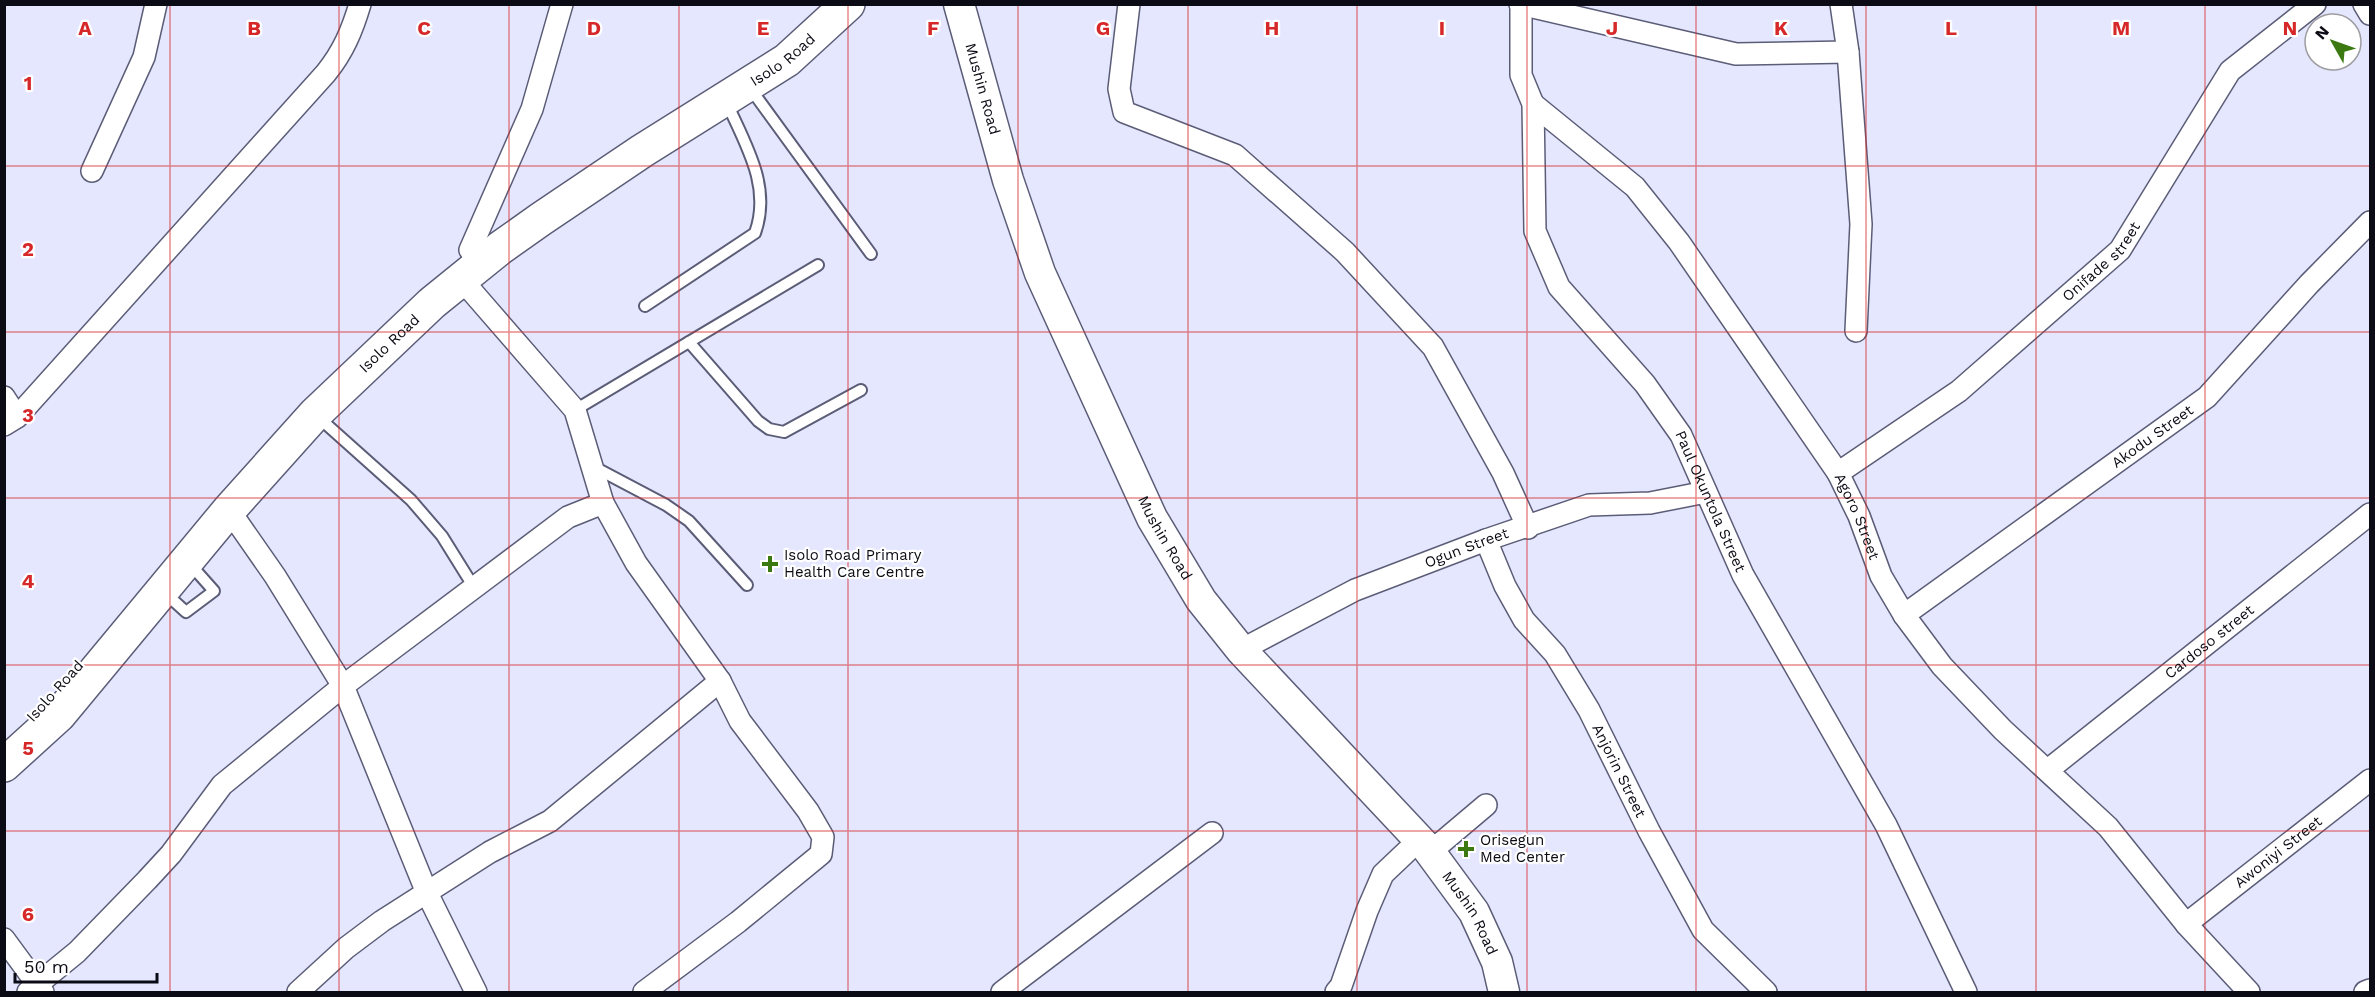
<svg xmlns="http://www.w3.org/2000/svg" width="2375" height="997" viewBox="0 0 2375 997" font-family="'Work Sans',sans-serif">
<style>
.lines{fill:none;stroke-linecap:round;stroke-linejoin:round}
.lane-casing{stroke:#5b5d77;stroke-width:14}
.street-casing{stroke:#5b5d77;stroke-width:24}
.secondary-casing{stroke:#5b5d77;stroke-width:33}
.primary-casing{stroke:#5b5d77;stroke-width:36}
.lane{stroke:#fff;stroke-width:10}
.street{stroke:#fff;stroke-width:21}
.secondary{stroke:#fff;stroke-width:30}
.primary{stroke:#fff;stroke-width:33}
.grid{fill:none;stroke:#d62828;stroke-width:1.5;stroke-opacity:0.55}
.poi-dot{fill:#3d7911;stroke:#fff;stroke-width:2}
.labels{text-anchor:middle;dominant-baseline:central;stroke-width:4.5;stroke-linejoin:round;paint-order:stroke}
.street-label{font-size:15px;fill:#0b0b15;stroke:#fff}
.poi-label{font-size:15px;fill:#0b0b15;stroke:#fff;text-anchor:start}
.grid-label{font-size:20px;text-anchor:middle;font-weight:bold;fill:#d62828;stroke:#fff;stroke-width:4.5;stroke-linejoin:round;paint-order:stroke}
</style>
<rect width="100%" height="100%" fill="#e5e7ff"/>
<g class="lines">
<g class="lane-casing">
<g id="lane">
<path d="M750,88L871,254"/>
<path d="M645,306L755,233C772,186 745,144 726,101"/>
<path d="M689,342L758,421L769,429L784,432L861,390"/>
<path d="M575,410L818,265"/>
<path d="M317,416L411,500L442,536L475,589"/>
<path d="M594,467L666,505L689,521L747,585"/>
<path d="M164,592L186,612L214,591L190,564"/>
</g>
</g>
<g class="street-casing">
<g id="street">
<path d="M1129,4L1119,89L1124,112L1235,155L1345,252L1433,347L1503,473L1528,528"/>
<path d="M1520,4L1736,54L1848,52"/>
<path id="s1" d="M1521,4V75L1533,104L1535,231L1559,287L1645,384L1681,435L1743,575L1886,825L1966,992"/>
<path d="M1841,4L1848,52L1861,224L1856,331"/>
<path d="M2364,4L2370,14"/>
<path id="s2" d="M1533,104L1635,187L1679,242L1838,473L1859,516L1881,576L1904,615L1942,666L2003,730L2108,827L2186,924L2249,992"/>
<path d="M92,171L144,57L156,4"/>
<path d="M470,250L532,109L562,4"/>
<path d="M462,280L575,410L603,503L636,563L720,681L740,721L808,811L823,837L821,854L738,922L644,992"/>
<path d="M4,397L17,417"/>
<path d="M4,425L17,417L326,73C343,52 352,31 360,4"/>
<path id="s3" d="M1838,473L1959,391L2120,250L2230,71L2315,4"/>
<path d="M229,510L275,576L343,686L427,893L476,992"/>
<path id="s4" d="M1486,540L1505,586L1524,620L1555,654L1589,710L1649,831L1703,930L1766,992"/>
<path id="s5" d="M1904,615L2207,397L2309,284L2370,222"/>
<path id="s6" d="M1241,650L1355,590L1486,540L1589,505L1650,503L1706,492"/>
<path id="s7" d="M2048,770L2370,514"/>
<path d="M1427,848L1441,843L1486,805"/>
<path id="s8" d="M2186,924L2370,780"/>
<path d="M4,939L43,992"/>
<path d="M28,992L77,952L147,880L171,854L222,785L343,686L568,517L603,503"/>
<path d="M298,992L346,948L382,921L490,852L550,821L720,681"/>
<path d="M1002,992L1212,833"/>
<path d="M1336,992L1341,986L1367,911L1383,874L1420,839"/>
<path d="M2365,992L2370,990"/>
</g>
</g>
<g class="secondary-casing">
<g id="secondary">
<path id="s9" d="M959,4L1008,180L1040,273L1152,518L1201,600L1241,650L1427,848L1474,912L1497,962L1504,992"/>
</g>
</g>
<g class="primary-casing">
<g id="primary">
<path id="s10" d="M4,765L59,715L229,510L315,414L432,303L500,248L541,219L642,151L787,60L848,4"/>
</g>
</g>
<use href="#lane" class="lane"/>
<use href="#street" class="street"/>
<use href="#secondary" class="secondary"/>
<use href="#primary" class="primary"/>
</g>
<path class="grid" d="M170,4V992M339,4V992M509,4V992M679,4V992M848,4V992M1018,4V992M1188,4V992M1357,4V992M1527,4V992M1696,4V992M1866,4V992M2036,4V992M2205,4V992M4,166H2370M4,332H2370M4,498H2370M4,665H2370M4,831H2370"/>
<g class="poi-dot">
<path d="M767 555h6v6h6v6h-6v6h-6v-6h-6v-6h6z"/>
<path d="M1463 840h6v6h6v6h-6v6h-6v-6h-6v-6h6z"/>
</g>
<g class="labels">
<g class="street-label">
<text stroke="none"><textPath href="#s10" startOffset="1058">Isolo Road</textPath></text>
<text stroke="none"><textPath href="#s9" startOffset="88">Mushin Road</textPath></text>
<text stroke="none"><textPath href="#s3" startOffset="339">Onifade street</textPath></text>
<text stroke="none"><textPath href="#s10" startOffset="572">Isolo Road</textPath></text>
<text stroke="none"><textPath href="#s5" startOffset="306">Akodu Street</textPath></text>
<text stroke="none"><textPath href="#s1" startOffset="555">Paul Okuntola Street</textPath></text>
<text stroke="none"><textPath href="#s2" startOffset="530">Agoro Street</textPath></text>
<text stroke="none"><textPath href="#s9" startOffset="574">Mushin Road</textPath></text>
<text stroke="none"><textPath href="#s6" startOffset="248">Ogun Street</textPath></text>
<text stroke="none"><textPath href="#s7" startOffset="206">Cardoso street</textPath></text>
<text transform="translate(55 691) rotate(-48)">Isolo Road</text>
<text stroke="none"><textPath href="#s4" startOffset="268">Anjorin Street</textPath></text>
<text stroke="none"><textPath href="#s8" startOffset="117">Awoniyi Street</textPath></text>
<text stroke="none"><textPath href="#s9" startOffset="1060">Mushin Road</textPath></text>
</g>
<g class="poi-label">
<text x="784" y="555">Isolo Road Primary<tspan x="784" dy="17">Health Care Centre</tspan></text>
<text x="1480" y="840">Orisegun<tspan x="1480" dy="17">Med Center</tspan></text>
</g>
</g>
<g class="grid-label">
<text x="85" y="35">A</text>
<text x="254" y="35">B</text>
<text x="424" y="35">C</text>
<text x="594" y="35">D</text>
<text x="763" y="35">E</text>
<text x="933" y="35">F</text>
<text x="1103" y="35">G</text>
<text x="1272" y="35">H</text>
<text x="1442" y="35">I</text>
<text x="1612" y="35">J</text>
<text x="1781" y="35">K</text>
<text x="1951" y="35">L</text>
<text x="2121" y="35">M</text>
<text x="2290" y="35">N</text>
<text x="28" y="90">1</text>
<text x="28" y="256">2</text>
<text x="28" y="422">3</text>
<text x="28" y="588">4</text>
<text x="28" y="755">5</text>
<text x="28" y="921">6</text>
</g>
<rect width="2375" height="997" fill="none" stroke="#0b0b15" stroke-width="12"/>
<g transform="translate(2333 42) rotate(310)"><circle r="28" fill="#ffffff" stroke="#9d9da1" stroke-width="1.5"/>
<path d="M0-4.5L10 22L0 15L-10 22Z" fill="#3d7911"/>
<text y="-9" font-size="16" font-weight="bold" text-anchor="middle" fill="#0b0b15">N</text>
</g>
<path d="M15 973v9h142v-9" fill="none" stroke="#0b0b15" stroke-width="3"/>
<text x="24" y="973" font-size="18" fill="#0b0b15" stroke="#ffffff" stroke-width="4.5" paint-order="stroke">50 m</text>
</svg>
